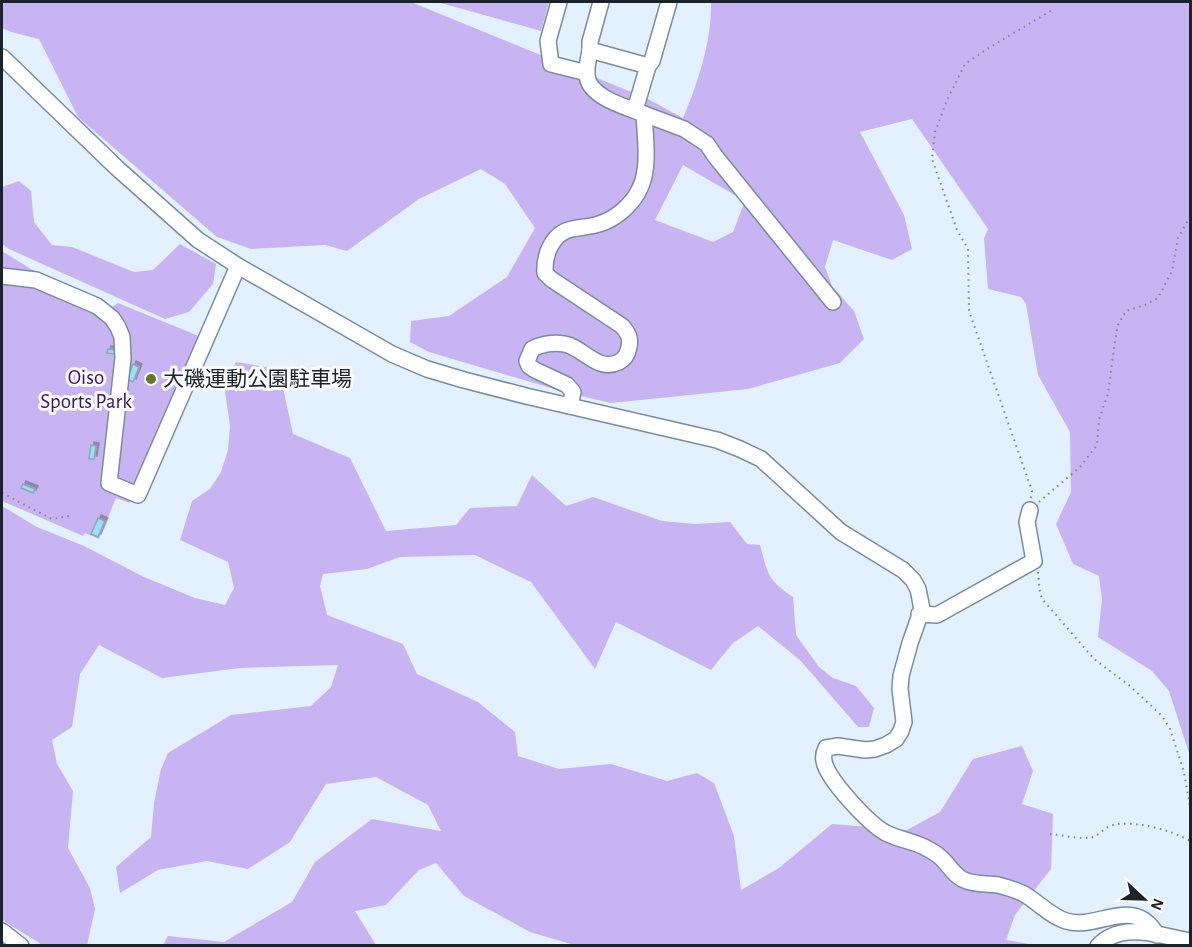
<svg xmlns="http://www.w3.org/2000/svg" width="1192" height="947" viewBox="0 0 1192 947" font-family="'Alegreya Sans','Noto Sans JP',sans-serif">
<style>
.green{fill:#c8b4f3;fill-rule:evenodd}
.building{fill:#9bdef8;stroke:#8aa8b4;stroke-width:1.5;filter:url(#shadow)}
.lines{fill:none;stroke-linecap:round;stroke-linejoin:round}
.minor-casing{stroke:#798da1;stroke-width:18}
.path{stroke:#7d8792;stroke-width:2;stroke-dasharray:1.5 4.5;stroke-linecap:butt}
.minor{stroke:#fff;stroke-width:15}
.poi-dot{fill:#64792a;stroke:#fbfbfb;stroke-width:2}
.labels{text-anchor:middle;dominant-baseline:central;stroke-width:6;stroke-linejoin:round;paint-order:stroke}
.park-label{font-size:21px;fill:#391763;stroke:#fbfbfb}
.poi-label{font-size:21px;fill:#1a222a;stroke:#fbfbfb;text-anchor:start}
</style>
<defs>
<filter id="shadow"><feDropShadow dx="3" dy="-3" stdDeviation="0" flood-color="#0004"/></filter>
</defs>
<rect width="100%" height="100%" fill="#e3f0fd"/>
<g class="green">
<path d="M2,2H411L646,98L683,118C698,83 712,40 711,2H1190V756L1169,691L1152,671L1098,637L1102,599L1099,576L1073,564L1056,524L1071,492L1070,432L1038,375L1026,304L1021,297L988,289L984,238L988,229L912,119L860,132L904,215L912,249L892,260L833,240L825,267L832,286L854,311L864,339L840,363L748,389L611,403L568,393L429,352L410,342L411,321L449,316L507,277L535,228L505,184L481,169L419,199L347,251L325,245L251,249L217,237L78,117L39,39L11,32L2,28ZM683,165L745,201L733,232L713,242L655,220Z"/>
<path d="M437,2H549L541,31Z"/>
<path d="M19,181L31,191L34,222L52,245L72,247L134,272L153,270L180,244L216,264L213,284L189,312L165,319L9,249L2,244V187Z"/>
<path d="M2,251L39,274L111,308L118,303L201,337L130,503L116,498L99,539L85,533L83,536L2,501Z"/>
<path d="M236,362L279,369L293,434L350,458L386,531L456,525L470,508L517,506L532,475L566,506L593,497L662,521L695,524L730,522L747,544L760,545C768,574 767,579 793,597L796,635L819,667L833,678L856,686L874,708L869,727H858L801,661L758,626L733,643L711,670L616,622L595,669L531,582L475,555L400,557L367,569L323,574L320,586L327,615L403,644L417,674L478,702L515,732L518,756L559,769L611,764L667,781L697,773L714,783L734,836L741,890L779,868L832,824L907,830L940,812L973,759L1022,746L1033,771L1022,804L1053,814L1051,869L1015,915L1006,940L1035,945H574L530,932L464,896L436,863L419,870L386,905L355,911L376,945H163L168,936L224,942L292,902L315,862L372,819L441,831L428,805L376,777L326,784L290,842L248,869L207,861L158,870L120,893L116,867L151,837L154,803L161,769L168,753L231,715L311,706L331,687L338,665L240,668L162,678L99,645L80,674L72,727L52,740L57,764L73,791L68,848L90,888L95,909L87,945H41L38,942L2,920V506L37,527L84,546L144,577L195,598L225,605L234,588L228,562L180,540L192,501L210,489L221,472L228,450L230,426L224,384Z"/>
</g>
<g class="building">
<path d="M108,349L115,350V354L107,353Z"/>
<path d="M133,364L139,367L133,382L127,379Z"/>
<path d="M91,445L96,446L94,459H89Z"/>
<path d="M23,484L35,489L33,493L21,488Z"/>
<path d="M98,518L105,521L98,537L91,534Z"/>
</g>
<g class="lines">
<g class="minor-casing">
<g id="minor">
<path d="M559,2L548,41L551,64L587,73"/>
<path d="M590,50V42L601,2"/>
<path d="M2,57L117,168L198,240L238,266L392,354L427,369L464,380L526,396L717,440L740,449L761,459L841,532L903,570L913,580L918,589L922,609L910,643L901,676L900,689L904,722L901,731L896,739L886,745L875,749L865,750L838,746L826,748C824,752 823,756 824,761C827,779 869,824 886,833C899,840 915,841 928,849C934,852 942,858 946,863C951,869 955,875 962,879C973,885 986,883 998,885C1006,887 1016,890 1024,894C1038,902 1050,916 1066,921C1097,931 1134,894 1157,935"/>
<path d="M648,66L652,61L669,2"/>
<path d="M644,114L684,129L707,144L715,156L833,302"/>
<path d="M2,276L36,280L97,306L112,318L118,327L122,337L123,358L109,483L138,495L238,266"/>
<path d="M570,406L573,392L567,385L535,370L529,366L527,361L532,349C541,344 554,342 564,344C582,346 597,373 619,362C625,359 628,353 629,347C631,338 628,333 622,326L551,279L545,273C544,255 552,233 572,229C581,227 590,227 599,224C616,219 633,204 640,188C650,168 645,136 644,114C626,107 588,97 587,75C586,67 589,58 590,50L648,66L635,110"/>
<path d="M919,614L937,615L1034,561L1027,522L1030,510"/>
<path d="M2,931L21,946"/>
<path d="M1098,946C1101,943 1105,939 1110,937C1134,925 1166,937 1190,941"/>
</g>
</g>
<g class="path">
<path d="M2,493L52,519L69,516"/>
<path d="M1031,498L1032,491L969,311L968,249L957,230L932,159L935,132L947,100L965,64L987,49L1054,9"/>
<path d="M1039,502L1080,467L1097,445L1099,419L1108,394L1115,341L1118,325L1126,311L1145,305L1158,298L1172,271L1178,238L1187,222L1190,220"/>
<path d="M1038,572L1040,594L1043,600L1094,659L1130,686L1162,716L1170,729L1184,772L1190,806"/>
<path d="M1050,834C1063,835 1080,840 1093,837C1100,835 1104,827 1113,825C1133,820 1172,830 1190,841"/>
</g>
<use href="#minor" class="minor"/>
</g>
<circle class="poi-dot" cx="151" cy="379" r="6"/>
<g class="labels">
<g class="park-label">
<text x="86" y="377">Oiso<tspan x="86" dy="24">Sports Park</tspan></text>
</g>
<g class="poi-label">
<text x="163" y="379">大磯運動公園駐車場</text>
</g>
</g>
<rect width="1192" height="947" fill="none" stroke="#1a222a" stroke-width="6"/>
<g transform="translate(1144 899) rotate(112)" stroke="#fbfbfb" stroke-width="4.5" paint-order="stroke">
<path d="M0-4.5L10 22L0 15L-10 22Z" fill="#1a222a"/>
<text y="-9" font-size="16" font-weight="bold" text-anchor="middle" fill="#1a222a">N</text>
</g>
</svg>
